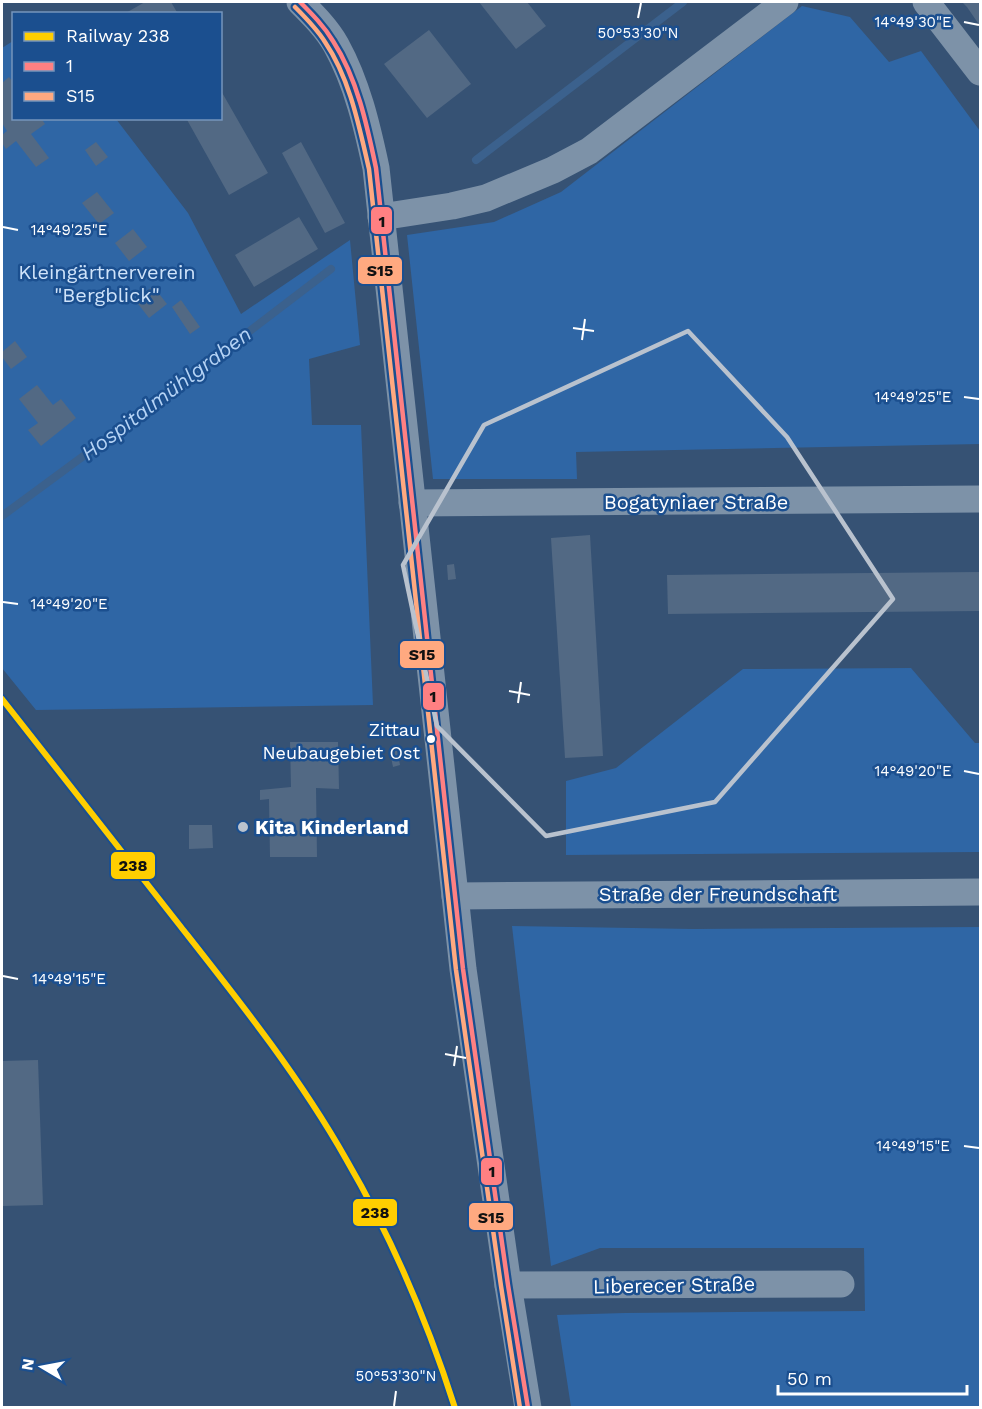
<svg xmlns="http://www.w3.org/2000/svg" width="982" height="1409" viewBox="0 0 982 1409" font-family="'Work Sans',sans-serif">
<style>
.green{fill:#2f66a5}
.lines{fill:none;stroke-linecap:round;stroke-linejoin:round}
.stream{stroke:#3b618d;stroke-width:8}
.building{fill:#526984}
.minor{stroke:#7d92a8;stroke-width:27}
.bus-1-casing{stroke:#1b4f8f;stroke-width:9}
.bus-2-casing{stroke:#1b4f8f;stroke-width:9}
.bus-1{stroke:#ff8082;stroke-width:4.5}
.bus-2{stroke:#ffa980;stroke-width:4.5}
.rail-1-casing{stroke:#1b4f8f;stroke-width:10}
.rail-1{stroke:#ffce00;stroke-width:6}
.marked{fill:none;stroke:#b9c2ce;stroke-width:4.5;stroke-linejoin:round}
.ticks{fill:none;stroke:#fff;stroke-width:2}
.bus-dot{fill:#fff;stroke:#1b4f8f;stroke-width:2}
.poi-dot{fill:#b9c2ce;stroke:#1b4f8f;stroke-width:2}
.labels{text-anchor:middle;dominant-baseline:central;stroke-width:5;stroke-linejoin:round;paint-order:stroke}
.bus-label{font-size:18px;fill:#fff;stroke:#1b4f8f;text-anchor:end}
.park-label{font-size:20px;fill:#cfe3fa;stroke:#1b4f8f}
.street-label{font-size:20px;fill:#fff;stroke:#1b4f8f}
.poi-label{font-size:20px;font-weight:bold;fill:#fff;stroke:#1b4f8f;text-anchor:start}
.water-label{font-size:21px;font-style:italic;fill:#b5d3f5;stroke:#1b4f8f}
.ticks-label{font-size:15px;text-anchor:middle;fill:#fff;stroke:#1b4f8f;stroke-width:5;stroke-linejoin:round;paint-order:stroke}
.line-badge{stroke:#1b4f8f;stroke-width:2}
.pale-badge-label{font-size:16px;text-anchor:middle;font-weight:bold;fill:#111}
</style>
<rect width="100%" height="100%" fill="#365274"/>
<g class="green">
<path d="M802,6L850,17L889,62L921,51L980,131V444L576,452L577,479H433L407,235L494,222L561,192Z"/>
<path d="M13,41L14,118L116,119L188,213L241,314L350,240L360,345L309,359L312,425H361L373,705L36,710L2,668V48Z"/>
<path d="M911,668L975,743H980V852L566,855V781L616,768L743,669Z"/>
<path d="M512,926L693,929L980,927V1407H571L557,1315L625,1313L865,1311L864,1248H600L551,1266Z"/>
</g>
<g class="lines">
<g class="stream">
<path d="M476,160L683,2"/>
<path d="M2,516L150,407L331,269"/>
</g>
</g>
<g class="building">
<path d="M145,2H171L178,14H124Z"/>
<path d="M479,2H527L546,26L516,49Z"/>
<path d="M962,2H980V26L967,7Z"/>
<path d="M429,30L471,84L427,118L384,64Z"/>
<path d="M9,77L14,83V118H41L45,124L31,134L49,158L36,167L16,141L6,149L2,143V135L7,131L2,123V83Z"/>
<path d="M220,89L268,173L229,195L186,118H220Z"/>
<path d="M96,142L108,157L96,166L85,150Z"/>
<path d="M301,142L345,223L325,233L282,153Z"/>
<path d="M97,192L114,213L99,224L82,203Z"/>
<path d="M299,217L318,249L254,287L235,255Z"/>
<path d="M133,229L147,247L129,261L115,243Z"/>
<path d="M153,286L167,304L149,318L135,300Z"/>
<path d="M181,300L200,327L190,334L172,307Z"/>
<path d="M15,341L27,357L11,369L2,357V352Z"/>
<path d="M37,385L53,405L61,399L76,418L41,446L28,430L38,423L19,399Z"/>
<path d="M590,535L603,756L565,758L551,538Z"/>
<path d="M454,564L456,579L448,580L447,565Z"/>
<path d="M980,572V611L668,614L667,575Z"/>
<path d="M290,742H338L339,789L316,788L317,857H270L269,799L260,800V790L291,787Z"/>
<path d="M397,750L400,765L393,767L390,752Z"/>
<path d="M189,825H212L213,848L189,849Z"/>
<path d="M38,1060L43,1205L2,1206V1061Z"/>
</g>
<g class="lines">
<g class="minor">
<path d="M300,2C313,15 327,29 336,45C357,83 367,126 376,168L463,969L508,1285L528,1408"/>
<path d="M926,2L980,72"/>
<path d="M381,217L452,206L486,198L553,170L589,151L785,2"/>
<path d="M412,503L980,499"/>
<path d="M455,896L980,892"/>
<path d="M508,1285L841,1284"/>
</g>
<g class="bus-1-casing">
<path id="bus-1" d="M300,2C312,14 324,26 333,41C357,78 367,125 376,168L463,969L508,1285L528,1408"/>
</g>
<g class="bus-2-casing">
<path id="bus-2" d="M295,7C306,18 317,29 325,42C350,79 359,126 369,169L456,970L501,1286L520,1408"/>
</g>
<use href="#bus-1" class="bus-1"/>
<use href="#bus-2" class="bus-2"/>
<g class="rail-1-casing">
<path id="rail-1" d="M2,699C62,775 121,851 181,927C240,1002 299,1076 346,1159C392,1238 427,1320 455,1408"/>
</g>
<use href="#rail-1" class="rail-1"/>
</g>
<path class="marked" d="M688,331L787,437L893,599L715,802L546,836L437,726L403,565L484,425Z"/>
<path class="ticks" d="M638,18L641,3M964,22L979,25M3,227L18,230M573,328L594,331M582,340L585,319M964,397L979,399M3,602L18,604M509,691L530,695M518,703L521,682M964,771L979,774M3,976L18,979M445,1054L466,1058M454,1066L457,1046M964,1146L979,1148M394,1406L396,1391"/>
<circle class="bus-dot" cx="431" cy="739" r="5"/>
<circle class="poi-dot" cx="243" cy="827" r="6"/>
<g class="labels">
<g class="bus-label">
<text x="420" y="729">Zittau<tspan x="420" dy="23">Neubaugebiet Ost</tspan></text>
</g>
<g class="park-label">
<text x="107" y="272">Kleingärtnerverein<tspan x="107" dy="23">"Bergblick"</tspan></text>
</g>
<g class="street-label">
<text x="696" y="502">Bogatyniaer Straße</text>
<text x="718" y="894">Straße der Freundschaft</text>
<text transform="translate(674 1285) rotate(-1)">Liberecer Straße</text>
</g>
<g class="poi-label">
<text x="255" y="827">Kita Kinderland</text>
</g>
<g class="water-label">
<text transform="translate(166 393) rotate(-37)">Hospitalmühlgraben</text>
</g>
</g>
<g class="ticks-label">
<text x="913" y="27">14°49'30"E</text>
<text x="638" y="38">50°53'30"N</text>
<text x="69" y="235">14°49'25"E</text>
<text x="913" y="402">14°49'25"E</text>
<text x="69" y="609">14°49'20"E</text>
<text x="913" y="776">14°49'20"E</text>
<text x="69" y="984">14°49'15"E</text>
<text x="913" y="1151">14°49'15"E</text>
<text x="396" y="1381">50°53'30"N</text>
</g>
<g class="line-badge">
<rect x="370" y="206" width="23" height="29" rx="6" fill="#ff8082"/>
<rect x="357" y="256" width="46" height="29" rx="6" fill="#ffa980"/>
<rect x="399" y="640" width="46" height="29" rx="6" fill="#ffa980"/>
<rect x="422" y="682" width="23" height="29" rx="6" fill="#ff8082"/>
<rect x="110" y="851" width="46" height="29" rx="6" fill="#ffce00"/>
<rect x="480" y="1157" width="23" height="29" rx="6" fill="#ff8082"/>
<rect x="352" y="1198" width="46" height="29" rx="6" fill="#ffce00"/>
<rect x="468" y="1202" width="46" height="29" rx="6" fill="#ffa980"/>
</g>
<g class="pale-badge-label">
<text x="382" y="227">1</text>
<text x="380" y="276">S15</text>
<text x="422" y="660">S15</text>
<text x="433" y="702">1</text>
<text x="133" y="871">238</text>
<text x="492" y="1177">1</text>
<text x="375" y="1218">238</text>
<text x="491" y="1223">S15</text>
</g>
<rect width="982" height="1409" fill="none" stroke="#ffffff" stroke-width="6"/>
<rect x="12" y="12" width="210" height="108" fill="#1b4f8f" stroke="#7695bc" stroke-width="1.5"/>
<rect x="24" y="32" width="30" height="9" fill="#ffce00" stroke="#7695bc" stroke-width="1.5"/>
<text x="66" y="42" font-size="18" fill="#ffffff">Railway 238</text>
<rect x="24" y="62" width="30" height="9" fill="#ff8082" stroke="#7695bc" stroke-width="1.5"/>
<text x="66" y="72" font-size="18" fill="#ffffff">1</text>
<rect x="24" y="92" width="30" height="9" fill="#ffa980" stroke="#7695bc" stroke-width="1.5"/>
<text x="66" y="102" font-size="18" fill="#ffffff">S15</text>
<g transform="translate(42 1367) rotate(280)" stroke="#1b4f8f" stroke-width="4.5" paint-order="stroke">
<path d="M0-4.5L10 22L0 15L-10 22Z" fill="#ffffff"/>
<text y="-9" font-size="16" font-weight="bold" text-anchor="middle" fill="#ffffff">N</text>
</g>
<path d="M778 1385v9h189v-9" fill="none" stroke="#ffffff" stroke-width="3"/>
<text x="787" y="1385" font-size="18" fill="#ffffff" stroke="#1b4f8f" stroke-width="4.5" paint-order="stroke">50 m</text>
</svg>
